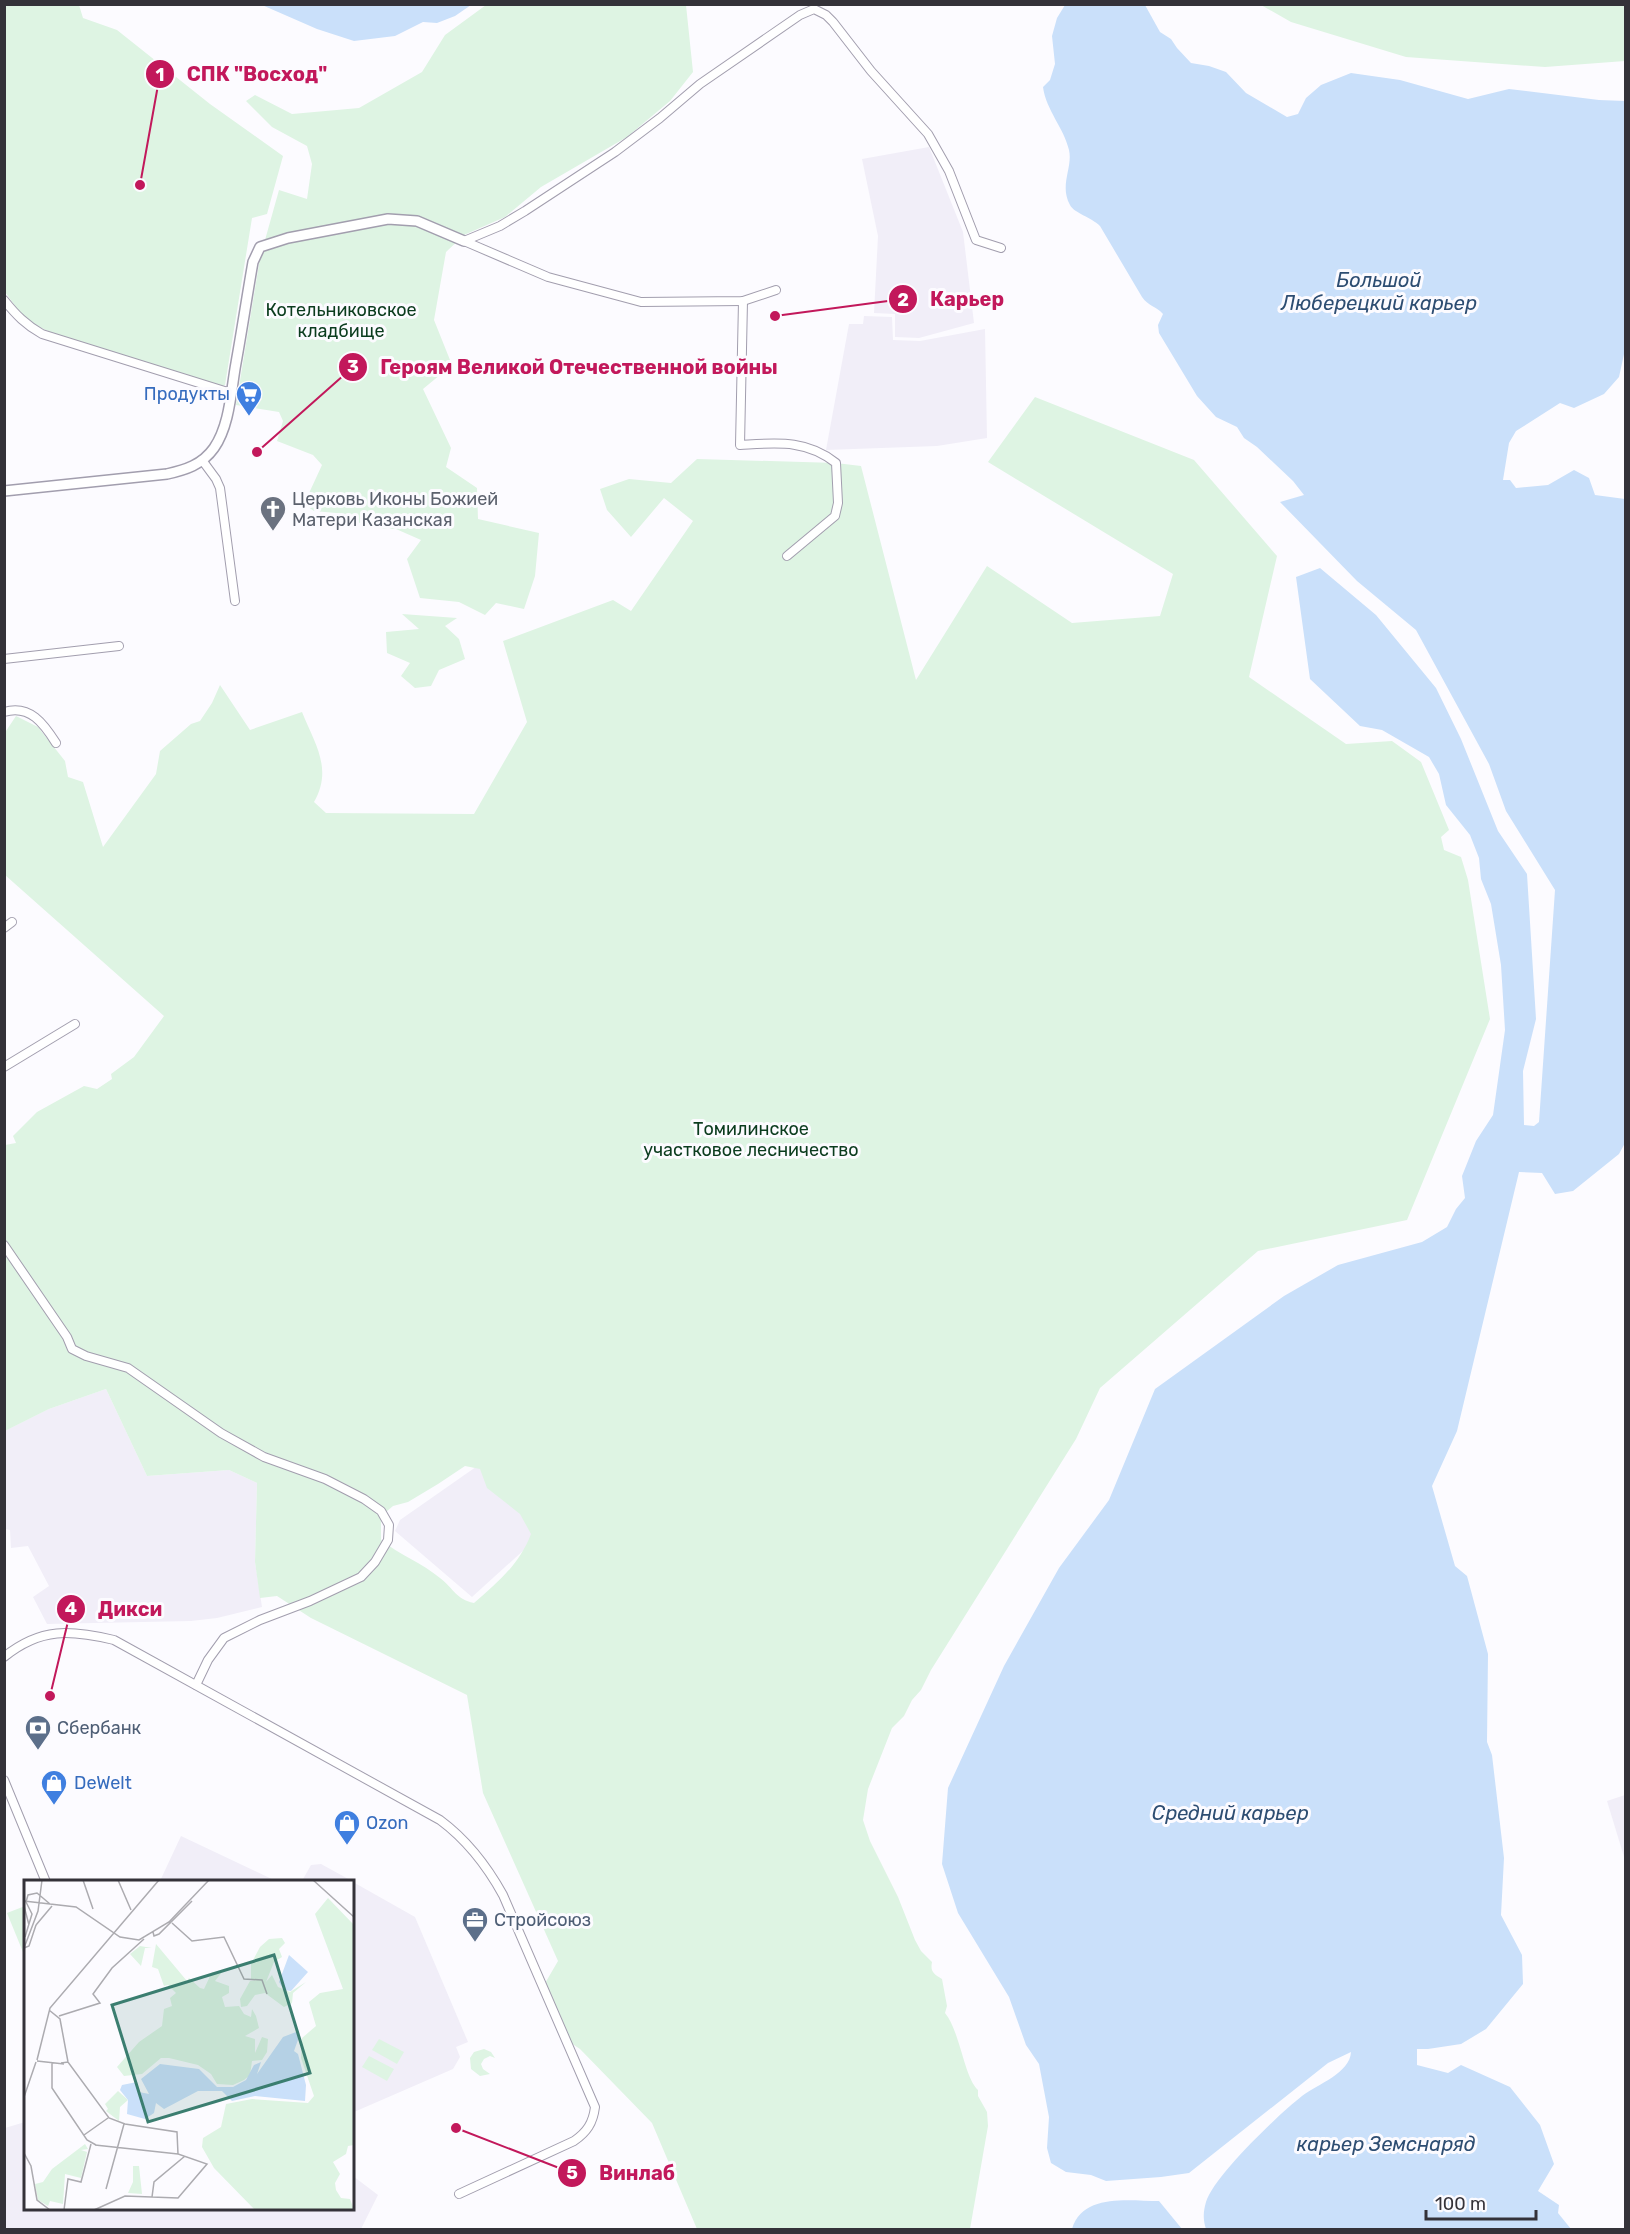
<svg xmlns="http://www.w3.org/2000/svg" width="1630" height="2234" viewBox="0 0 1630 2234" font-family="Rubik,sans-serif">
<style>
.built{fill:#f1eef8}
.green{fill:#def4e3;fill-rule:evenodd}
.water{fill:#cae0fa}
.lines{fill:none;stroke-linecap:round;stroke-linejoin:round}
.minor-casing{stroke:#a29eae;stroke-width:10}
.tertiary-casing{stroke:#a29eae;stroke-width:12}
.minor{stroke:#fff;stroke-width:8}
.tertiary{stroke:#fff;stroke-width:9}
.labels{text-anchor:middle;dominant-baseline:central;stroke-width:6;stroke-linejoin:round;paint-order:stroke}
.park-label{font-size:18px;fill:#0b3c1e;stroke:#fcfbff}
.shop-label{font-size:18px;fill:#366cbe;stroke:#fcfbff;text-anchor:start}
.worship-label{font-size:18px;fill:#5b616d;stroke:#fcfbff;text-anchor:start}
.service-label{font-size:18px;fill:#4e5e75;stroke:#fcfbff;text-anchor:start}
.water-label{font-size:20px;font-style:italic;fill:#2d4d72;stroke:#fcfbff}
.inset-road{fill:none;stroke:#acabb0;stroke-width:1.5}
.view{fill:#3b7e70;fill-opacity:0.15;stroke:#3b7e70;stroke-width:3}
.inset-edge{fill:none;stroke:#343239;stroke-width:3}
.leader{fill:none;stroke:#c2185b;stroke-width:2}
.callout-dot{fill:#c2185b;stroke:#fcfbff;stroke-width:2}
.mark-label{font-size:18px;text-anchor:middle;font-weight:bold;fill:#fff}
.callout-label{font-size:20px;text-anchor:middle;font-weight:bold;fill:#c2185b;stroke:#fcfbff;stroke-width:6;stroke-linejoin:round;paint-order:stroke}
</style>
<rect width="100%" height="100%" fill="#fcfbff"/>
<g class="built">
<path d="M929,147L963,232L974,323L919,338L895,337V314L874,313L878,236L862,159Z"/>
<path d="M864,316L892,317L893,340L920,341L985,329L987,438L937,446L826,450L849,324H863Z"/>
<path d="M106,1389L147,1476L229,1470L257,1483L255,1562L262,1607L217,1618L191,1621L47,1624L33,1597L49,1586L28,1546L11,1548L10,1530L5,1529V1431L49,1409Z"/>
<path d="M493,1455L557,1520L472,1597L395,1531L400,1520Z"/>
<path d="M1625,1795H1626L1625,1860L1607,1801Z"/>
<path d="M181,1836L276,1881H160Z"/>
<path d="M321,1864L352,1881H302L311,1865Z"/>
<path d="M353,1882L415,1917L468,2042L456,2047L460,2057L453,2069L354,2112L355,2116L353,2117Z"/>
<path d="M25,2122L26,2208H352L353,2176L378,2195L361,2229H5V2128Z"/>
</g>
<g class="green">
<path d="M5,5H79L83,18L117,30L210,104L283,156L267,214L252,218L225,385L219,387L57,335L26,321L5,292Z"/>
<path d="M486,5H686L693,72L670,101L627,137L541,187L505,217L464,235L446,252L434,320L452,365L423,389L451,448L446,467L477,488L478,519L539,533L535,576L524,609L496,603L485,615L459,602L420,598L407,559L421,540L396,529L372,528L336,513L314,511L304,504L322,465L313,455L277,441L283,421L279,412L236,405L260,258L279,190L307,199L312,164L307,146L272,127L246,101L255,95L292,114L359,108L422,72L445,35Z"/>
<path d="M1261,5H1625V61L1545,67L1406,57L1291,22Z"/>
<path d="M1035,397L1194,460L1277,556L1249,677L1346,744L1392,741L1421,762L1449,830L1441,837L1444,850L1461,857L1468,880L1490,1019L1407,1220L1258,1251L1100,1388L1076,1439L931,1670L921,1690L912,1700L904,1716L892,1728L868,1789L863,1820L870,1841L898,1897L915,1940L921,1951L932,1962C930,1972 934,1974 942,1979L947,2006L945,2013C960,2031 964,2077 978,2090V2096L987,2112L988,2126L970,2229H697L652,2123L580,2049L571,2043L544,1985L558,1961L483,1793L467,1695L311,1618L277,1596L260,1598L255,1562L257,1483L229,1470L147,1476L106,1389L49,1409L5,1431V1145L16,1143L13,1136L37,1112L84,1086L97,1089L112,1079L111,1074L134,1057L164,1016L5,875L4,734L16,716L38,727L65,761L68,777L83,782L103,847L156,774L160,751L191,724L200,721L212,703L220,685L250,730L302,712C315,744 333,769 314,802L326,813L474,814L527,722L503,641L613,600L631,611L693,521L664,498L631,537L607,510L600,489L629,479L671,483L697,459L836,463L861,466L916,680L987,566L1072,623L1160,616L1173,574L988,462ZM465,1466L480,1469L487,1488L520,1514L531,1534C519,1565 498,1582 474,1603C456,1599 454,1589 440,1578C422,1563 400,1555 381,1540V1519L386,1512L393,1506L408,1502L438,1484Z"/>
<path d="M402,614L457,618L445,626L459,639L465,659L439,670L431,686L415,688L401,676L410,663L387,653L386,632L419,629Z"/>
<path d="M25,1906V1957L7,1913Z"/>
<path d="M379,2039L404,2052L397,2064L372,2050Z"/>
<path d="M484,2049L491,2052L495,2058L490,2056L484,2059L481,2064L483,2069L490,2074L480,2076L471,2069L470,2058L474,2052Z"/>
<path d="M369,2056L394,2069L387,2081L362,2067Z"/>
</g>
<g class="water">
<path d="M262,5L471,4V5L455,16L437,23L423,22L395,36L354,41L317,29Z"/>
<path d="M1065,5H1145L1160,32L1171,39L1177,48L1191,63L1209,66L1226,72L1246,93L1287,117L1298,114L1306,98L1321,85L1351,73L1400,80L1468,99L1509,89L1599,100L1625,101L1626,345L1619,377L1604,394L1574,408L1560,403L1516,431L1509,443L1503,480H1510L1516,488L1548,485L1574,470L1589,478L1595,495L1625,499V1143L1619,1154L1573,1191L1555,1194L1542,1173L1519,1172L1457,1431L1432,1486L1455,1566L1467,1576L1488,1654L1487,1742L1492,1755L1504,1858L1501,1915L1522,1955L1523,1984L1486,2029L1461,2044L1428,2049H1417V2065L1448,2073L1461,2065L1510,2087L1540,2125L1554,2164L1538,2191L1559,2205L1558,2213L1571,2229H1206C1203,2220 1203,2212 1206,2202C1214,2176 1279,2114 1302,2096C1318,2084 1350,2073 1351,2052L1328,2063L1189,2173L1161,2177L1106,2181L1091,2175L1066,2172L1051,2163L1047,2148L1049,2117L1039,2064L1026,2045L1009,1997L958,1913L942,1864L948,1788L1004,1666L1059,1568L1109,1500L1155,1389L1284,1296L1338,1265L1422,1242L1447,1227L1456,1209L1465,1198L1462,1176L1476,1141L1493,1115L1505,1030L1501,965L1491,904L1481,879L1479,858L1470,835L1446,805L1439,774L1429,757L1382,730L1360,726L1310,679L1296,577L1320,568L1376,615L1436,688L1461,739L1498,831L1527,874L1536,1019L1523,1071L1524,1125L1534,1126L1539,1122L1555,890L1506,811L1489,764L1416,630L1357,581L1280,502L1304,495L1293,481L1257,447L1244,438L1237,427L1216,417L1197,396L1159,333L1158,325L1163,314C1156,306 1148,306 1142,297L1100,226C1091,217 1074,213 1070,205C1059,185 1073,168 1069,150C1064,128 1046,110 1043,87L1050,80L1055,64L1052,36L1057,18Z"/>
<path d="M1159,2201L1182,2229H1072C1083,2193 1128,2201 1159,2201Z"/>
</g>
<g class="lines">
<g class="minor-casing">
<g id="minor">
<path d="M464,241L500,226L525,211L615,152L660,118L700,84L800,15L814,9L826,15L833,22L871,71L928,134L949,171L976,240L1001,248"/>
<path d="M464,241L548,277L641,302L743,301L776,290"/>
<path d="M4,300C16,315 26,325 42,334L231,393"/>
<path d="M743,301L740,445C776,443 806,439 836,463L838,503L835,516L787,556"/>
<path d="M202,460L216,479L220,488L235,601"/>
<path d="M4,659L119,646"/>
<path d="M4,712C30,704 44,724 56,743"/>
<path d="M4,928L12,922"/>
<path d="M4,1067L75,1024"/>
<path d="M4,1245L67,1337L72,1349L86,1356L128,1368L221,1433L264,1457L325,1479L364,1499L381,1511L389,1525L388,1540L375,1562L361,1577L310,1601L260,1620L224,1638L208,1660L196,1685"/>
<path d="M4,1657C41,1627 71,1630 114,1640L440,1820C467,1840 487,1866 503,1895L595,2107C593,2123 587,2132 574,2141L459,2194"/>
<path d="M4,1780L46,1882"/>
</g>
</g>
<g class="tertiary-casing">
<path id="tertiary" d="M4,491L167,474C185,470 202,465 214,448C230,425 231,390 236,363C242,330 247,296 253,262L260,247L288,238L388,219L417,221L464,241"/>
</g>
<use href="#minor" class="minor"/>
<use href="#tertiary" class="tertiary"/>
</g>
<defs>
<g id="supermarket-pin" transform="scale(1.35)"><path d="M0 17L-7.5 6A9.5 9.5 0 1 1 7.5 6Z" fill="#3f7fe0" stroke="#fcfbff"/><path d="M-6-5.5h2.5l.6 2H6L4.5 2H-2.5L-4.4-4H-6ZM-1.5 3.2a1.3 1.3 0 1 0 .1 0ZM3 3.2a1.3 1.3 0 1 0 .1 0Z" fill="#fff"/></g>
<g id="church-pin" transform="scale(1.35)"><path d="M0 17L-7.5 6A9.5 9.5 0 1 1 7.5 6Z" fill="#6b7280" stroke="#fcfbff"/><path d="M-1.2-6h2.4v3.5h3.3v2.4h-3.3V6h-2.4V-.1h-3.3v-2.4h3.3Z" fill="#fff"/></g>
<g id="bank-pin" transform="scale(1.35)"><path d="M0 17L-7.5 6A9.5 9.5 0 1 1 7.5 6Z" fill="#5c6f8a" stroke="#fcfbff"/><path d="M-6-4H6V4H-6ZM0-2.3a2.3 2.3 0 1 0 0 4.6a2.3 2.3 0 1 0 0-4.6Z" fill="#fff"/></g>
<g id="shop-pin" transform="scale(1.35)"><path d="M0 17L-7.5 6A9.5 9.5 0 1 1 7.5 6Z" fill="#3f7fe0" stroke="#fcfbff"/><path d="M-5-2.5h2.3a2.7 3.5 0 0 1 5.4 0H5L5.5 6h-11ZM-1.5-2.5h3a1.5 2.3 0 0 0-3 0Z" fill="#fff"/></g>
<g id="office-pin" transform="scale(1.35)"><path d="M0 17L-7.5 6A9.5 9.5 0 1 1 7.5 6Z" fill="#5c6f8a" stroke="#fcfbff"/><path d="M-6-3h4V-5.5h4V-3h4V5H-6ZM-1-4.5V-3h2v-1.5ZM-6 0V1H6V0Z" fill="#fff"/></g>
</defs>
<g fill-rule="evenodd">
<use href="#supermarket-pin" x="249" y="394"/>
<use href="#church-pin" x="273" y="509"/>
<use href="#bank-pin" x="38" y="1728"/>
<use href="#shop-pin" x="54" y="1783"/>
<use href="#shop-pin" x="347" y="1823"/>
<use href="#office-pin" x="475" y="1920"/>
</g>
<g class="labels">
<g class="park-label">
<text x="341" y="310">Котельниковское<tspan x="341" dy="21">кладбище</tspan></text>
<text x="751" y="1129">Томилинское<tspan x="751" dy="21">участковое лесничество</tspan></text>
</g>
<g class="shop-label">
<text x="230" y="394" text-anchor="end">Продукты</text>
<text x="74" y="1783">DeWelt</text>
<text x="366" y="1823">Ozon</text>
</g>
<g class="worship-label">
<text x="292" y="499">Церковь Иконы Божией<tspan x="292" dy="21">Матери Казанская</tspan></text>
</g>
<g class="service-label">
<text x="57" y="1728">Сбербанк</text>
<text x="494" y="1920">Стройсоюз</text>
</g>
<g class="water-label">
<text x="1379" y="280">Большой<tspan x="1379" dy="23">Люберецкий карьер</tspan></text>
<text x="1230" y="1813">Средний карьер</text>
<text x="1386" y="2144">карьер Земснаряд</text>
</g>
</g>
<g transform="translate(24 1880)">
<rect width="330" height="330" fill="#fcfbff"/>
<path d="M304,18L330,45V265L324,266L322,274L309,282L316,294L311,303L312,310L317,318L326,319L330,330H231L190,288L178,267L179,258L197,247L202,224L228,219L284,223L290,216L277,178L278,158L292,146L285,122L296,113L319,109L291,34ZM258,58L261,63L255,69L258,77L250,82L242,102L248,95L254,107L266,112L282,102L269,113L268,123L260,127L241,113L231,115L223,126L217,127L216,119L226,101L240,99L227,100V84L236,67L245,59ZM132,64L163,101L165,98L176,108L180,109L188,92H198L191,101L205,106V113L198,117L201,127L215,126L220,134L227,137L228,129L232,136L235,148L221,156L231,159V173L238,157L244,159L243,172L238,180L228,181L226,195L220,200L209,205L193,204L187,194L174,185L145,178H137L118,194L100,196L93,187L115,162L138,146L140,129L148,126L146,118L152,113L144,105L140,106L134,89L128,87ZM116,66L128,68H121L117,86L106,74ZM94,211L104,220L96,227L95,241L82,231L84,229L81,224ZM61,264L64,269L57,270L63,272L57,298L41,294L39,324L26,321L24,326L14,320L11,304L19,302L28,289ZM109,286H115L118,314L104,313L109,302Z" fill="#def4e3"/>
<path d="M265,75L284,92L267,111L260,110L255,102ZM272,152L275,157L270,171L274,174L282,205L281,221L231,216L208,221L198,211H174L140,229L132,223L130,233L121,239L103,234L104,220L96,210L98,205L113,202L115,212L125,214L117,199L136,184L175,189L193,207H209L222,200L230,185L237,182L233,194L259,157Z" fill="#cae0fa"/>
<path class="inset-road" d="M59,0L69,29M94,0L107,30M289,0L330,37M0,21L52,27L96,57L115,60L145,42L185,0M0,26L5,45M148,43L168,61L200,57L220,99L238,100L243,114M12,45L28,26M129,52L130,56L135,54L168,21M1,57L8,34L2,22L4,15L13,13L26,24M0,68L5,66L12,45M0,68L14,31L18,0M25,130L36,139L44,182M35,136L76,123L69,114L88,88L120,59M13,180L26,128L135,0M13,181L40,184M28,183V208L63,260L72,265M37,183L44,182L85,238L101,244L153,252L154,274L183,284L154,318L101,316L70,330M0,217L12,182M60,255L84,238M71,265L154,274M0,273L7,286L13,320L26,330M82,309L100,244M128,317L130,302L161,276M40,330L44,299L57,302L67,264"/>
<path class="view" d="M250,75L286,193L124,242L88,125Z"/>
<rect width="330" height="330" class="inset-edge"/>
</g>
<path class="leader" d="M140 185L160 74M775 316L903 299M257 452L353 367M50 1696L71 1609M456 2128L572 2173"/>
<g class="callout-dot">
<circle cx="140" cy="185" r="6"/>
<circle cx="775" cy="316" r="6"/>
<circle cx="257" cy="452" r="6"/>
<circle cx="50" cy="1696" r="6"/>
<circle cx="456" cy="2128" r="6"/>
<circle cx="160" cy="74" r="15"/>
<circle cx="903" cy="299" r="15"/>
<circle cx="353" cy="367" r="15"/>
<circle cx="71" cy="1609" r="15"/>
<circle cx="572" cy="2173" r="15"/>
</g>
<g class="mark-label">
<text x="160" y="81">1</text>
<text x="903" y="306">2</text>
<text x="353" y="373">3</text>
<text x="71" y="1615">4</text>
<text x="572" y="2179">5</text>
</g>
<g class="callout-label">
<text x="257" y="81">СПК "Восход"</text>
<text x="967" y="306">Карьер</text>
<text x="579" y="374">Героям Великой Отечественной войны</text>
<text x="130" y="1616">Дикси</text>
<text x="637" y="2180">Винлаб</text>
</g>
<rect width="1630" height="2234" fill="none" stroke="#343239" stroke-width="12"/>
<path d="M1426 2210v9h110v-9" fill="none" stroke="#343239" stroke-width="3"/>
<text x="1435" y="2210" font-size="18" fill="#343239" stroke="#fcfbff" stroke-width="4.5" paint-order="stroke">100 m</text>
</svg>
